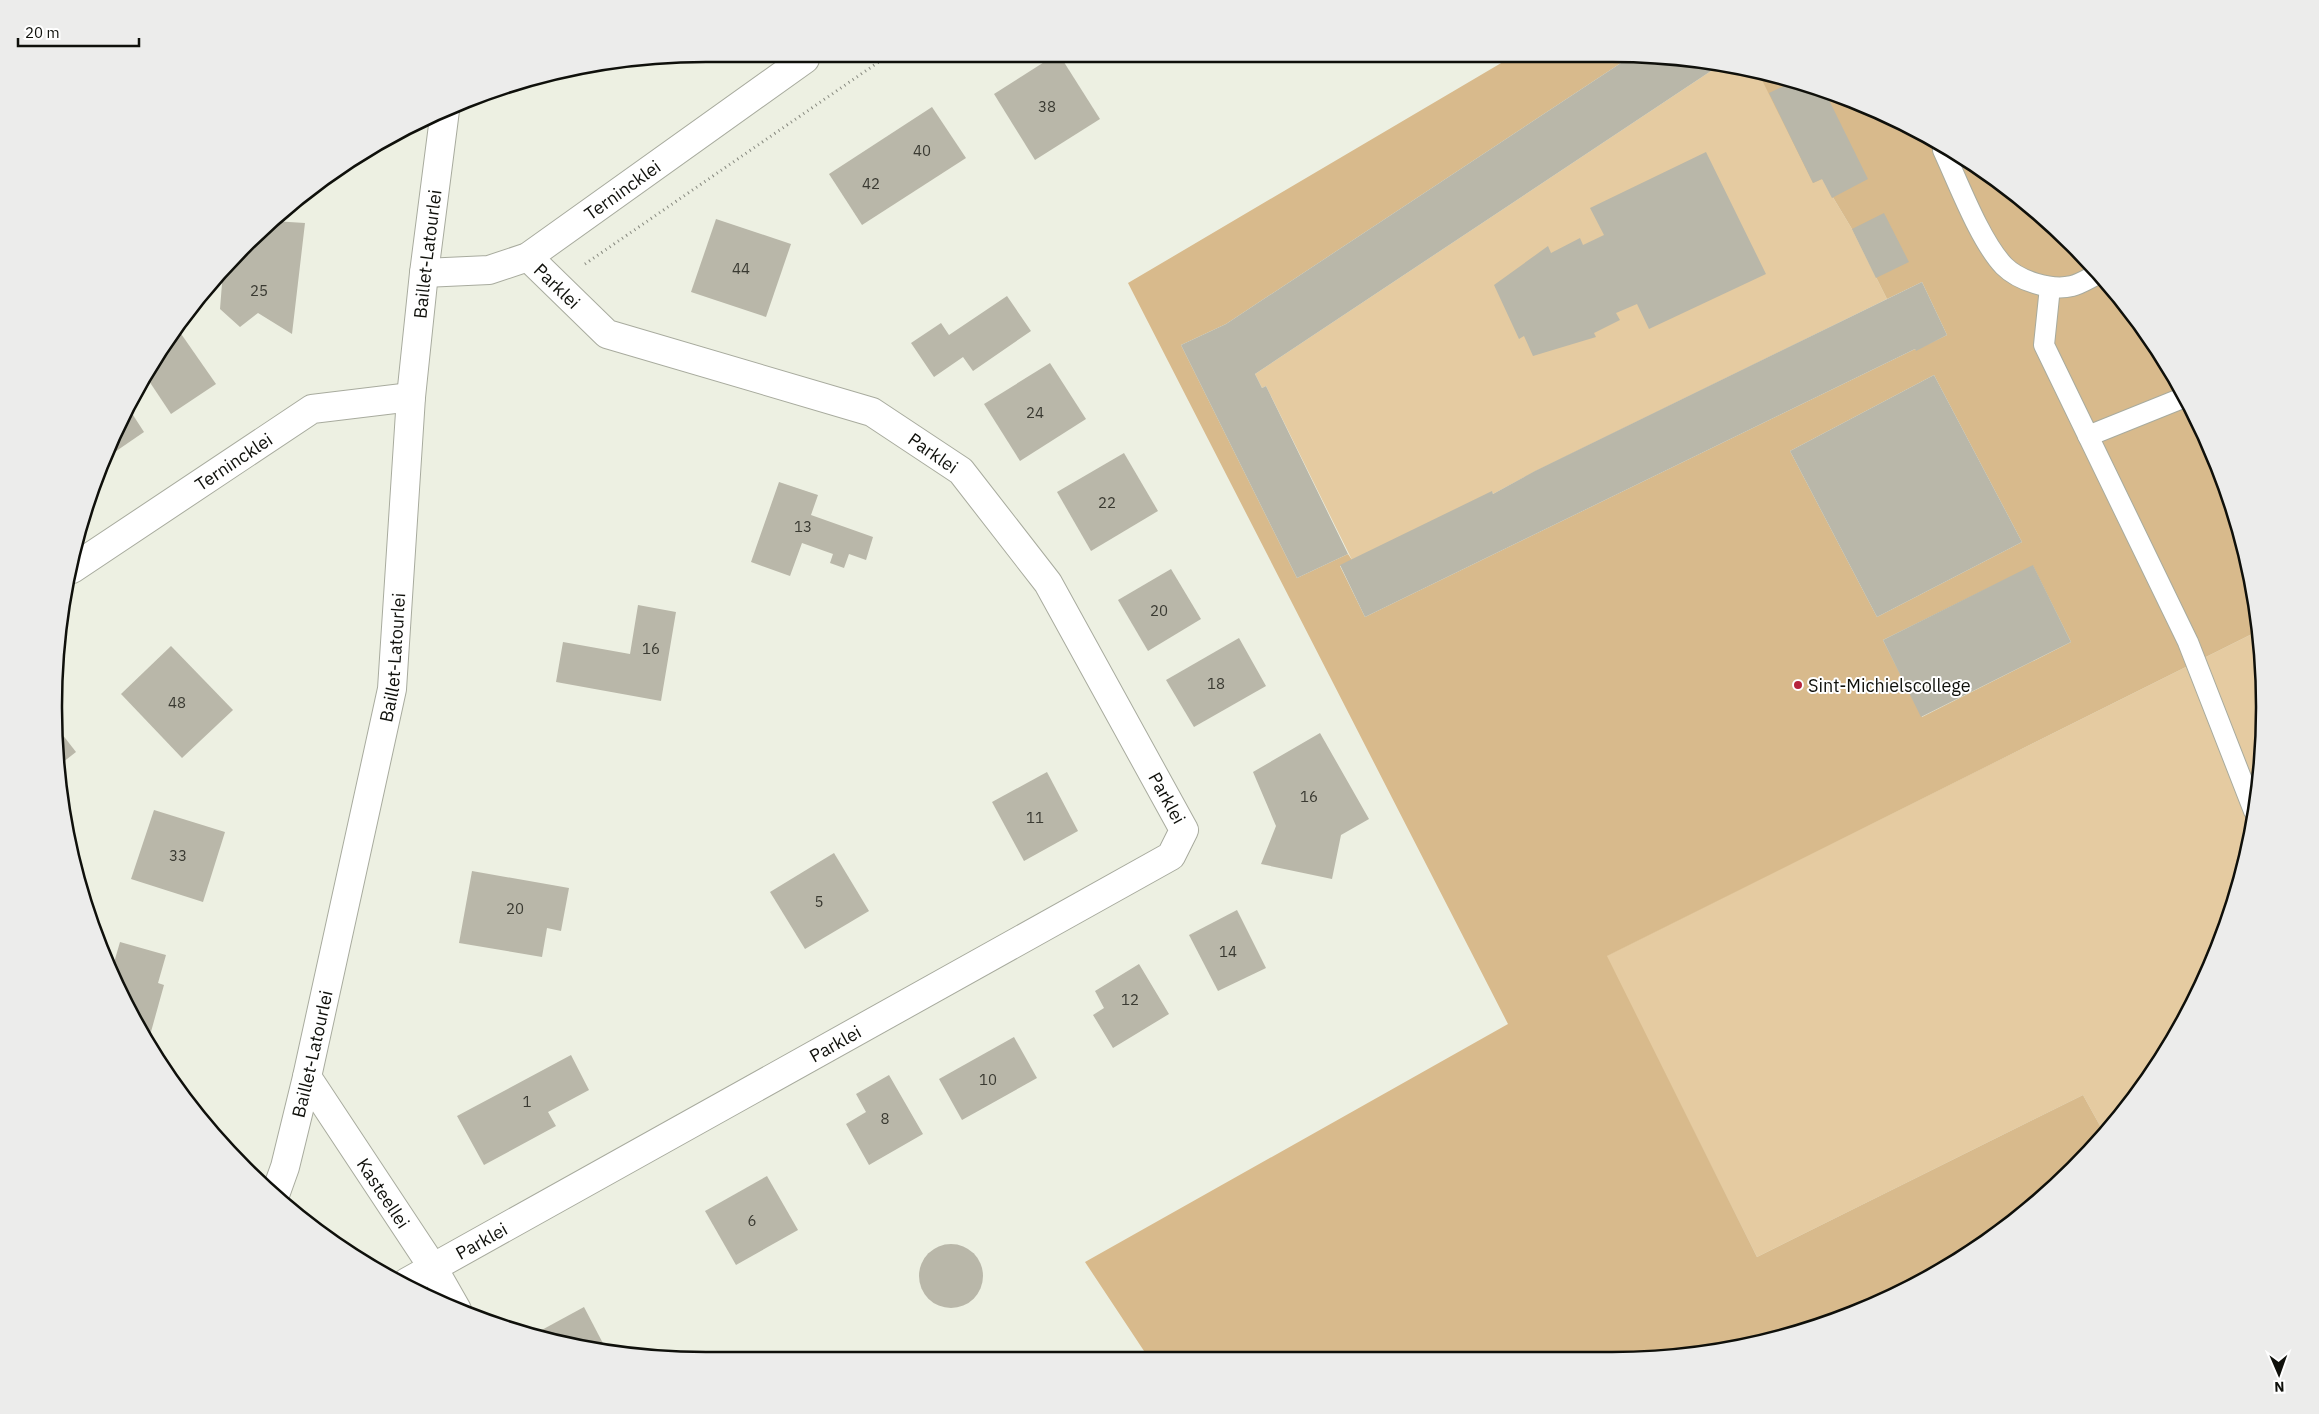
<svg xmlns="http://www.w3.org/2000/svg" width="2319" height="1414" viewBox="0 0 2319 1414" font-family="'IBM Plex Sans',sans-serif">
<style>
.green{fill:#e5cba1}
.forest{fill:#d8ba8c;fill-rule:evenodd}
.building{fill:#b9b7a9}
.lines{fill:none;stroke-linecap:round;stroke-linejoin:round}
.lane-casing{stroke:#a8ab9e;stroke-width:22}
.street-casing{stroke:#a8ab9e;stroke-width:30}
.path{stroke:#87897f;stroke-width:3;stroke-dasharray:1 4;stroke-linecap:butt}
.lane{stroke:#fff;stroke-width:20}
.street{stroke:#fff;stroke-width:28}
.poi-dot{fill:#b6243c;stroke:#fff;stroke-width:2}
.labels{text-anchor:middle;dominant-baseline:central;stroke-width:4;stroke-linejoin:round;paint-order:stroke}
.number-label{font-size:15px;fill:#3a3a32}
.street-label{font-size:18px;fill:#0f100b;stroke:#fff}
.poi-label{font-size:18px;fill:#0f100b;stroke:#fff;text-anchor:start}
.rim{fill:none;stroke:#0f100b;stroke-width:2.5}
</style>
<rect width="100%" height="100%" fill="#edf0e2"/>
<g class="green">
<path d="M1720,65L1760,76L1852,229L1887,299L1536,471L1493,494L1492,492L1352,560L1266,386L1262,388L1255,374Z"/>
<path d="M2260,630L2264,749L2243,876L2198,996L2130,1104L2104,1133L2083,1095L1757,1257L1606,956Z"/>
</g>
<path class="forest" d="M1508,59H1627L1226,324L1181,345L1297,578L1348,554L1352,560L1340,566L1365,617L1915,349L1916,350L1947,335L1922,282L1887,299L1852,229L1822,179L1813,183L1760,76L1862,103L2006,187L2008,191L2011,190L2103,276L2178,380L2230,497L2260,630L1607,956L1757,1257L2083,1095L2104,1133L2043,1198L1938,1273L1781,1338L1655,1359L1148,1357L1085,1262L1508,1024L1128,283ZM1934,375L2022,542L1877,617L1790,451ZM2033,566L2071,642L1922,717L1883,640Z"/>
<g class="building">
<path d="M1049,59H1062L1100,119L1035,160L994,94Z"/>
<path d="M1627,59H1697L1720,65L1255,374L1262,388L1266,386L1348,554L1297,578L1181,345L1226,324Z"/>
<path d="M1788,84L1826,94L1868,179L1832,198L1822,179L1813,183L1769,93Z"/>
<path d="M932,107L966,158L862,225L829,174Z"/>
<path d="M1706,152L1766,274L1649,329L1637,304L1616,313L1620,320L1594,333L1596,337L1533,356L1524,336L1519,339L1494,285L1548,246L1551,253L1580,238L1583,245L1604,235L1590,208Z"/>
<path d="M1884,213L1909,262L1876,278L1852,229Z"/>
<path d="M716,219L791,244L766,317L691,292Z"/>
<path d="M273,221L305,223L292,334L258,313L240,327L220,309L223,271L245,245Z"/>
<path d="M1922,282L1947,335L1916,351L1915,349L1365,617L1340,565L1492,491L1493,494L1535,471Z"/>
<path d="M1007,296L1031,331L973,371L963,357L934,377L911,343L941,323L949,335Z"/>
<path d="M177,328L216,384L171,414L147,378L164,344Z"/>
<path d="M1050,363L1086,419L1020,461L984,404Z"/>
<path d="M1934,375L2022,542L1877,617L1790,451Z"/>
<path d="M131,412L144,432L109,456Z"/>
<path d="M1124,453L1158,511L1091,551L1057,492Z"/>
<path d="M779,482L818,495L811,515L873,537L866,560L849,554L844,568L830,563L833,554L802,543L790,576L751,562Z"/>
<path d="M2033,565L2071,642L1921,717L1883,640Z"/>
<path d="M1171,569L1201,619L1148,651L1118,600Z"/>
<path d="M638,605L676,612L661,701L556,682L563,642L630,654Z"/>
<path d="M1239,638L1266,686L1194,727L1166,680Z"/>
<path d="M171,646L233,710L182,758L121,694Z"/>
<path d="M55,725L76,752L58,766Z"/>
<path d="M1320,733L1369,819L1341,835L1332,879L1261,864L1276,826L1253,772Z"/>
<path d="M1047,772L1078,831L1024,861L992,802Z"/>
<path d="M154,810L225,832L203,902L131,879Z"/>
<path d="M834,853L869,911L805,949L770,892Z"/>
<path d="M472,871L569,888L561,931L547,928L542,957L459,943Z"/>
<path d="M1237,910L1266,968L1218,991L1189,935Z"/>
<path d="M120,942L166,955L158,983L164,985L149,1039L113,966Z"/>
<path d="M1139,964L1169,1014L1113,1048L1093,1015L1104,1008L1095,991Z"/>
<path d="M1014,1037L1037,1078L962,1120L939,1079Z"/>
<path d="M571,1055L589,1090L548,1112L556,1126L484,1165L457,1116Z"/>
<path d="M889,1075L923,1134L869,1165L846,1124L866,1112L856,1094Z"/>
<path d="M767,1176L798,1230L736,1265L705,1211Z"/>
<circle cx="951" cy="1276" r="32"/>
<path d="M584,1307L607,1351L538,1332Z"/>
</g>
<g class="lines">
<g class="lane-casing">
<g id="lane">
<path d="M1943,150C1958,182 1980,241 2004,266C2019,281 2051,291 2072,286C2081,284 2091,277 2100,273"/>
<path d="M2050,287L2044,345L2188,642L2254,811"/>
<path d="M2088,436L2185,397"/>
</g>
</g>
<g class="street-casing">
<g id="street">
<path id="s1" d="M424,273L489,270L528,257L805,59"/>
<path id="s2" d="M72,569L312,409L411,397"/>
<path id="s3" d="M307,1077L432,1266L457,1310"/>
<path id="s4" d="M275,1195L285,1167L307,1077L392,689L411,397L424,273L445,110"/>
<path id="s5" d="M407,1282L1171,856L1184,830L1048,583L961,471L872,412L607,334L528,257"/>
</g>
</g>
<path class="path" d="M585,264L883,59"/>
<use href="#lane" class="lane"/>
<use href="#street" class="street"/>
</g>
<circle class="poi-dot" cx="1798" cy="685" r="5"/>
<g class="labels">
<g class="number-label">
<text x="1047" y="106">38</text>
<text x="922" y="150">40</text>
<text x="871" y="183">42</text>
<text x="741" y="268">44</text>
<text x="259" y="290">25</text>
<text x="1035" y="412">24</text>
<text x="1107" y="502">22</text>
<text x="803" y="526">13</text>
<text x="1159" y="610">20</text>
<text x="651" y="648">16</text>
<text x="1216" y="683">18</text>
<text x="177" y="702">48</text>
<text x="1309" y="796">16</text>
<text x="1035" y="817">11</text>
<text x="178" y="855">33</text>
<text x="819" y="901">5</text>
<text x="515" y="908">20</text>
<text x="1228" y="951">14</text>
<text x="1130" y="999">12</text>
<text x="988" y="1079">10</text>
<text x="527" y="1101">1</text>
<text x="885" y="1118">8</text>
<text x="752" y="1220">6</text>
</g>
<g class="street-label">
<text stroke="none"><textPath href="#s1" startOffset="222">Ternincklei</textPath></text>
<text stroke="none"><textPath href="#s4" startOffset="956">Baillet-Latourlei</textPath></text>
<text transform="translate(557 286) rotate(44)">Parklei</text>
<text transform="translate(933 453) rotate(35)">Parklei</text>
<text stroke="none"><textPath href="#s2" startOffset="194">Ternincklei</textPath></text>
<text stroke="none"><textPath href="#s4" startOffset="551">Baillet-Latourlei</textPath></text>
<text transform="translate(1167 798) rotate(61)">Parklei</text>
<text stroke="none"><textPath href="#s5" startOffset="490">Parklei</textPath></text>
<text stroke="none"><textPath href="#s4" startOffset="146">Baillet-Latourlei</textPath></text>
<text stroke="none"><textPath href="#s3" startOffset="139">Kasteellei</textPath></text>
<text stroke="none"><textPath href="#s5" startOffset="85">Parklei</textPath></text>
</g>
<g class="poi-label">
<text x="1808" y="685">Sint-Michielscollege</text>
</g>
</g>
<path d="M0 0H2319V1414H0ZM706 62H1612A644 644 0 0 1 2256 706V708A644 644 0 0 1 1612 1352H706A644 644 0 0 1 62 708V706A644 644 0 0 1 706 62Z" fill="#ececeb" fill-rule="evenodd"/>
<path class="rim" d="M706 62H1612A644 644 0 0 1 2256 706V708A644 644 0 0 1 1612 1352H706A644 644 0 0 1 62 708V706A644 644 0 0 1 706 62Z"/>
<g transform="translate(2279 1374) rotate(178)" stroke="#ffffff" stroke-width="4" paint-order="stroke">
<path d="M0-4L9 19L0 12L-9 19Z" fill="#0f100b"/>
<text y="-8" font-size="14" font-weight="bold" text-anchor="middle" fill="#0f100b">N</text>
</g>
<path d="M18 38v8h121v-8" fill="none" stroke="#0f100b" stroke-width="2.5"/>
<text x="25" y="38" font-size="15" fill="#0f100b" stroke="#ffffff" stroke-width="4" paint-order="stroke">20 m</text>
</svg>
